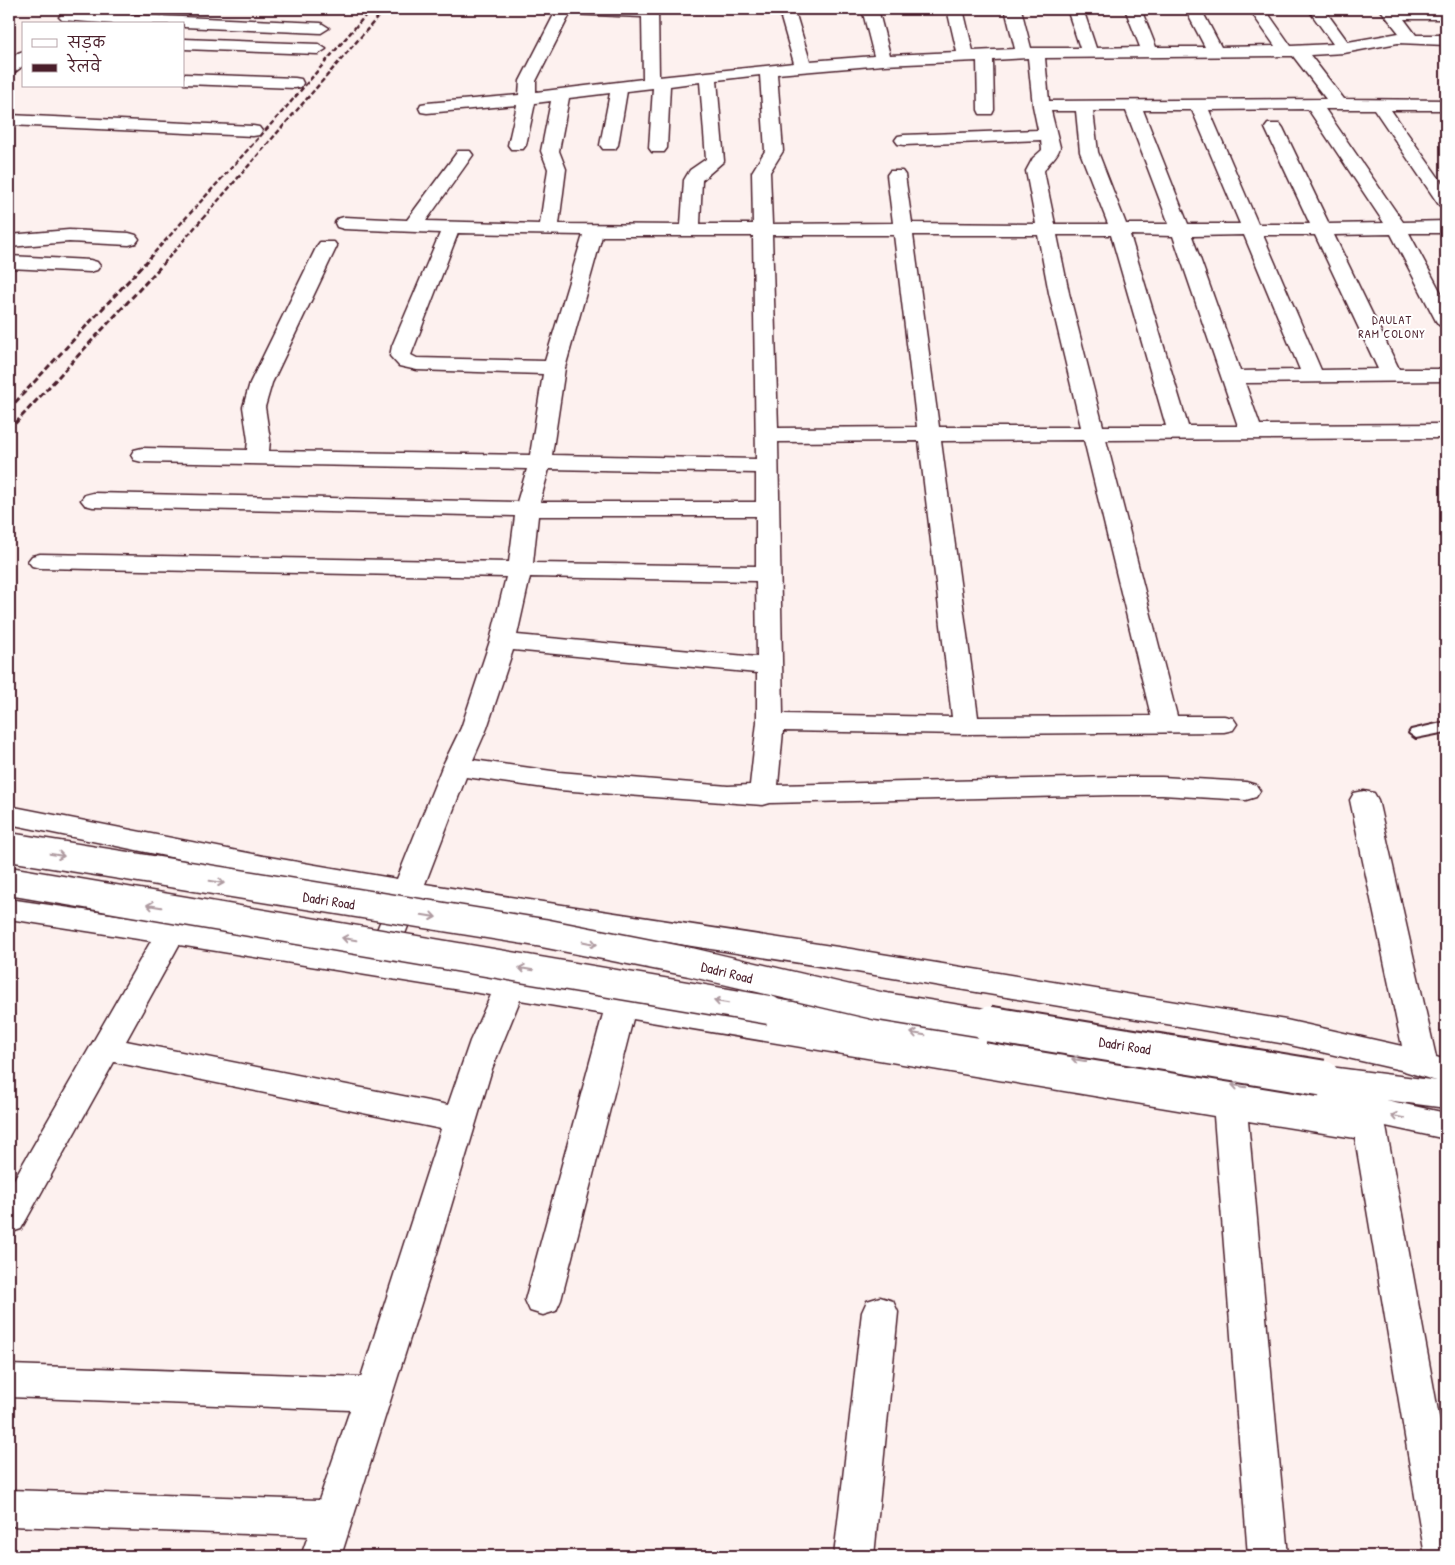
<svg xmlns="http://www.w3.org/2000/svg" width="1455" height="1565" viewBox="0 0 1455 1565" font-family="'Patrick Hand','Playpen Sans Deva',sans-serif">
<style>
.lines{fill:none;stroke-linecap:round;stroke-linejoin:round}
.lane-casing{stroke:#4a1f2b;stroke-width:4}
.street-casing{stroke:#4a1f2b;stroke-width:3}
.secondary-casing{stroke:#4a1f2b;stroke-width:3}
.lane{fill:#fff;fill-rule:evenodd}
.street{fill:#fff;fill-rule:evenodd}
.secondary{fill:#fff;fill-rule:evenodd}
.rail-far1{stroke:#4a1f2b;stroke-width:2.5;stroke-dasharray:5 2.5;stroke-linecap:butt}
.rail{stroke:#4a1f2b;stroke-width:3;stroke-dasharray:6 3;stroke-linecap:butt}
.secondary-bridge-far1-casing{stroke:#4a1f2b;stroke-width:31;stroke-linecap:butt}
.secondary-bridge-casing{stroke:#4a1f2b;stroke-width:39;stroke-linecap:butt}
.secondary-bridge-far1{stroke:#fff;stroke-width:28}
.secondary-bridge{stroke:#fff;stroke-width:35}
.oneway{stroke:#ae9aa0}
.labels{text-anchor:middle;dominant-baseline:central;stroke-width:4;stroke-linejoin:round;paint-order:stroke}
.far-neighbourhood-label{font-size:12px;letter-spacing:1px;fill:#4a1f2b;stroke:#fff}
.street-label{font-size:14px;fill:#4a1f2b;stroke:#fff}
</style>
<rect width="100%" height="100%" fill="#fdf1ef"/>
<filter id="ink" filterUnits="userSpaceOnUse"><feTurbulence type="fractalNoise" baseFrequency=".02" numOctaves="2"/><feDisplacementMap in="SourceGraphic" scale="10" xChannelSelector="R" yChannelSelector="G"/><feConvolveMatrix kernelMatrix="1 2 1 2 8 2 1 2 1" color-interpolation-filters="sRGB"/></filter>
<g filter="url(#ink)">
<g class="lines">
<g class="lane-casing">
<path id="lane" d="M1446,722V732L1416,738L1409,733L1411,730Z"/>
</g>
<g class="street-casing">
<g id="street">
<path d="M557,9H658L659,77L794,63L781,18L789,13L797,18L810,61L874,56L862,9H878L890,55L957,52L947,9H963L973,51L1015,49L1005,9H1021L1031,48H1080L1067,9H1083L1096,48L1140,47L1125,9H1141L1156,47H1205L1185,9H1201L1221,47L1275,46L1249,9H1265L1291,46L1333,44L1308,9H1324L1348,42L1399,33L1380,9H1446V19H1404L1416,35H1446V45L1398,43L1344,53L1310,55L1344,99L1446,100V110H1391L1446,188V207L1439,205L1374,109H1325L1403,222L1446,221V233H1409L1446,302V327L1439,325L1436,321L1391,234L1334,235L1399,369H1446V381L1245,383L1260,425L1446,424V438L1106,440L1177,716H1224L1233,718L1237,724L1233,730L1224,732L966,734L783,731L778,785L1114,777H1162L1246,782L1256,785L1260,791L1256,797L1246,800L1162,795H1114L770,803L763,805L559,790L466,777L425,884L851,949L1286,1020L1402,1046L1350,800L1354,793L1364,791L1374,793L1378,800L1436,1057L1446,1060V1084L1401,1070L1286,1044L851,971L417,903L396,957L1120,1077L1351,1111L1355,1102L1367,1098L1379,1102L1383,1111L1386,1127L1446,1455V1556H1425L1355,1138L1248,1121L1288,1556H1248L1214,1116L633,1019L561,1300L556,1311L543,1315L530,1311L525,1300L603,1014L520,1000L492,1069L437,1253L341,1556H301L308,1536L9,1526V1490L319,1500L350,1410L9,1397V1365L361,1377L441,1129L114,1062L21,1229L9,1233V1188L151,941L9,919V899L368,952L390,898L263,876L9,824V806L263,856L397,879L442,767L461,728L490,641L506,577L40,568L32,566L28,561L32,556L40,554L509,562L515,516L93,507L85,505L81,500L85,495L93,493L517,502L527,469L142,462L134,460L131,455L134,450L142,448L247,450L248,440L243,407L250,383L317,246L320,242H334L337,246L272,383L265,407L270,440L269,451L530,455L543,374L417,370L399,366L390,356L392,346L440,233L344,229L337,227L335,223L337,219L344,217L407,220L458,151H470L473,155L426,221L540,224L548,169L541,151L551,101L535,103L526,145L523,149H511L508,145L517,105L427,113L421,112L419,108L421,104L427,103L519,95L520,81ZM570,14L642,17L643,79L536,92V81ZM1283,56H1293L1326,99L1049,101L1045,58ZM1028,58L1033,106L1038,130L904,135L898,136L895,140L898,144L904,145L1041,140L1042,150L1033,158L1026,171L1036,224L912,223L905,175L902,171H890L887,175L893,223L772,224L770,172L783,151L777,74L883,65L977,61L978,110L980,114H992L994,110L993,60ZM760,75L765,151L752,172L753,224H700L702,180L724,161L717,80ZM700,82L706,159L690,170L684,180L681,225L559,224L566,169L559,151L569,98L610,93L600,145L603,149H615L618,145L627,91L653,88L649,148L652,152H664L667,148L670,86ZM1308,109L1384,223L1329,224L1283,128L1280,124H1268L1265,128L1310,224H1258L1209,110ZM1143,110H1192L1240,224H1188ZM1051,111H1076L1080,152L1108,224H1055L1044,171C1048,162 1058,157 1060,147ZM1093,111H1126L1169,224H1126L1098,152ZM458,233L583,235L545,361L417,358L411,355ZM772,235H894L917,427L778,428ZM913,235H1038L1049,293L1081,427H939ZM1057,235H1111L1166,426H1103L1069,293ZM1130,235L1173,236L1238,426H1188ZM1244,235L1300,370L1240,371L1192,236ZM1263,235H1315L1378,369L1321,370ZM602,236H753L756,459L552,455L565,368ZM1084,440L1151,716L978,717L941,441ZM919,441L952,717L783,714L778,442ZM549,469L756,473V502H540ZM538,516H756V566L533,563ZM530,577L756,581L757,657L517,635ZM513,650L757,673V722L750,785L728,786L559,772L473,760L487,728ZM179,945L491,995L470,1041L448,1105L126,1041Z"/>
<path d="M67,12L321,23L329,28L321,33L184,27V24H115L62,20L59,17L62,14Z"/>
<path d="M184,39L318,44L326,49L318,54L184,49Z"/>
<path d="M24,51V65L15,72L9,74V61L18,53Z"/>
<path d="M184,74L295,78L301,79L303,83L301,87L295,88L184,84Z"/>
<path d="M9,115L253,126L259,127L262,131L259,135L253,136L9,125Z"/>
<path d="M69,230L129,233L136,235L139,239L136,243L129,245L69,242L9,247V235Z"/>
<path d="M9,256L90,260L97,262L100,266L97,270L90,272L9,268Z"/>
<path d="M880,1297L893,1301L898,1312L874,1556H834L862,1312L867,1301Z"/>
</g>
</g>
<g class="secondary-casing">
<path id="secondary" d="M769,998L1309,1084L1306,1078L1311,1069L1322,1066L1446,1082V1108L1386,1100L1446,1113V1139L1316,1111L769,1022L758,1018L753,1010L758,1002Z"/>
</g>
<use href="#lane" class="lane"/>
<use href="#street" class="street"/>
<use href="#secondary" class="secondary"/>
<g class="rail-far1">
<path d="M144,264L283,111L371,9"/>
<path d="M163,264L385,9"/>
</g>
<g class="rail">
<path d="M9,409L145,263"/>
<path d="M9,430L164,263"/>
</g>
<g class="secondary-bridge-far1-casing">
<g id="secondary-bridge-far1">
<path d="M9,847L543,933L690,962L879,1006L996,1025"/>
<path d="M9,881L769,1010"/>
</g>
</g>
<g class="secondary-bridge-casing">
<path id="secondary-bridge" d="M989,1024L1322,1078"/>
</g>
<use href="#secondary-bridge-far1" class="secondary-bridge-far1"/>
<use href="#secondary-bridge" class="secondary-bridge"/>
</g>
<defs><path id="oneway-shaft" d="M-6 0H5M1.5-3L5.5 0L1.5 3" fill="none" stroke-width="1.6" stroke-linecap="round" stroke-linejoin="round" transform="scale(1.25)"/></defs>
<g class="oneway">
<use href="#oneway-shaft" transform="translate(57 855) rotate(9)"/>
<use href="#oneway-shaft" transform="translate(217 882) rotate(9)"/>
<use href="#oneway-shaft" transform="translate(154 906) rotate(-170)"/>
<use href="#oneway-shaft" transform="translate(429 916) rotate(9)"/>
<use href="#oneway-shaft" transform="translate(349 939) rotate(-170)"/>
<use href="#oneway-shaft" transform="translate(590 943) rotate(11)"/>
<use href="#oneway-shaft" transform="translate(526 969) rotate(-170)"/>
<use href="#oneway-shaft" transform="translate(721 1002) rotate(-170)"/>
<use href="#oneway-shaft" transform="translate(918 1034) rotate(-171)"/>
<use href="#oneway-shaft" transform="translate(1079 1060) rotate(-171)"/>
<use href="#oneway-shaft" transform="translate(1239 1086) rotate(-171)"/>
<use href="#oneway-shaft" transform="translate(1398 1117) rotate(-169)"/>
</g>
</g>
<g class="labels">
<g class="far-neighbourhood-label">
<text x="1392" y="319">DAULAT<tspan x="1392" dy="14">RAM COLONY</tspan></text>
</g>
<g class="street-label">
<text transform="translate(329 900) rotate(9)">Dadri Road</text>
<text transform="translate(727 972) rotate(14)">Dadri Road</text>
<text transform="translate(1125 1045) rotate(9)">Dadri Road</text>
</g>
</g>
<rect width="1455" height="1565" fill="none" stroke="#fff" stroke-width="30"/>
<rect x="15" y="15" width="1425" height="1535" fill="none" stroke="#4a1f2b" stroke-width="2" filter="url(#ink)"/>
<rect x="22" y="22" width="162" height="65" fill="#ffffff" stroke="#b7a5aa"/>
<rect x="32" y="39" width="25" height="8" fill="#ffffff" stroke="#b7a5aa"/>
<text x="68" y="48" font-size="15" fill="#4a1f2b">सड़क</text>
<rect x="32" y="64" width="25" height="8" fill="#4a1f2b" stroke="#b7a5aa"/>
<text x="68" y="72" font-size="15" fill="#4a1f2b">रेलवे</text>
</svg>
